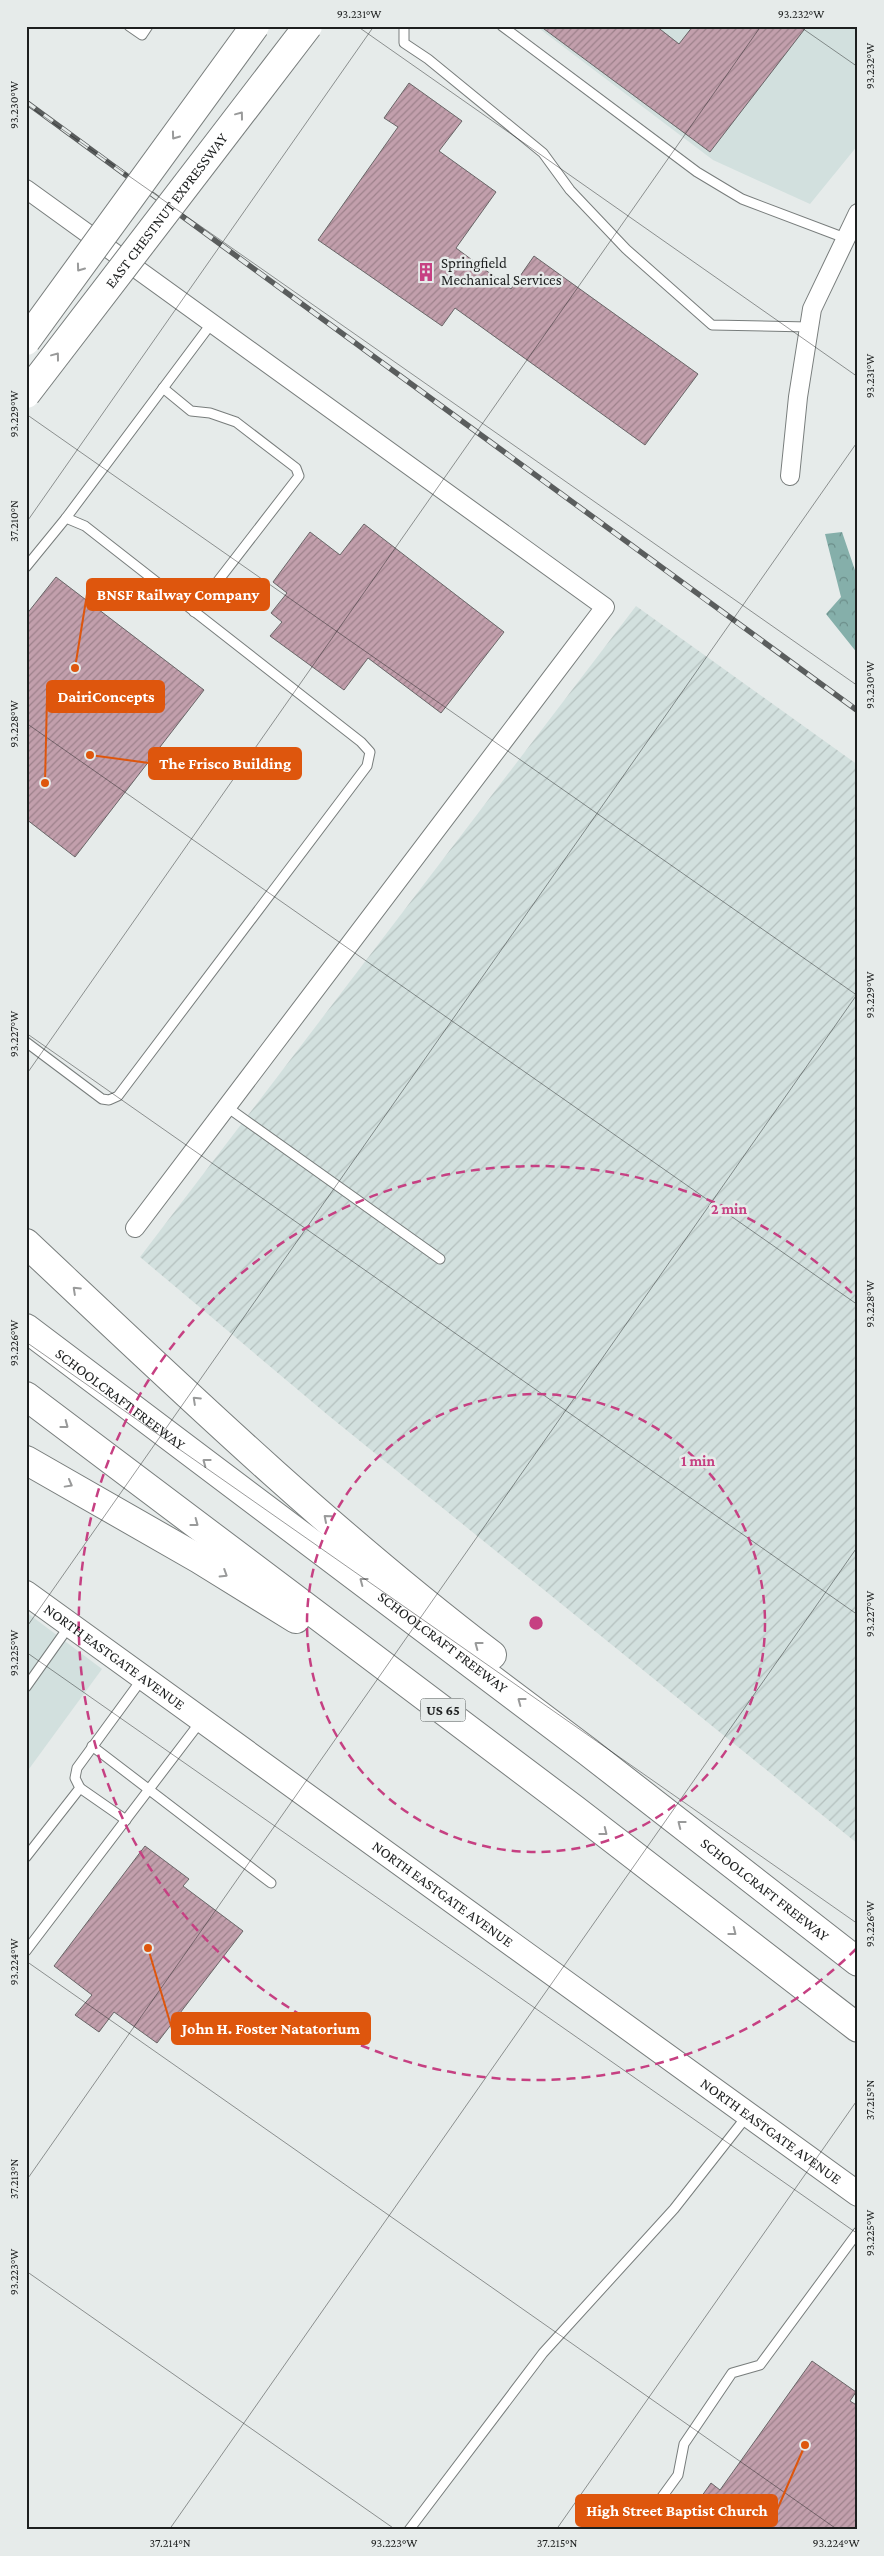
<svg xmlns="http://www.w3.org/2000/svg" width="884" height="2556" viewBox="0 0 884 2556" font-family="'Crimson Pro',serif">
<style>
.built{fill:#d2e0de}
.industrial{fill:url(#industrial-furrows)}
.forest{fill:url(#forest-crowns)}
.building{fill:url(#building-hatch);stroke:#696567}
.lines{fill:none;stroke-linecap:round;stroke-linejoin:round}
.lane-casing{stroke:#787d7c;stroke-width:11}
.street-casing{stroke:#787d7c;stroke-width:20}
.secondary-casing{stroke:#787d7c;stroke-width:26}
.highway-casing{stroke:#787d7c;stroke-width:30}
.lane{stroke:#fff;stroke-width:9}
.street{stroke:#fff;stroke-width:18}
.secondary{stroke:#fff;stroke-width:24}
.highway{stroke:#fff;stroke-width:28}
.rail-casing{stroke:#5a5d5d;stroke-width:5.5}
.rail{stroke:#e6ebea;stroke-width:4;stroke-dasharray:11;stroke-linecap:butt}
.primary-bridge-casing{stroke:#787d7c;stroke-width:30;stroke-linecap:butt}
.primary-bridge{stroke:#fff;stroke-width:28}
.oneway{stroke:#999a9a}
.ticks{fill:none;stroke:#1d1f1f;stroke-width:1;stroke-opacity:0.45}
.ring{fill:none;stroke:#c64082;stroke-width:2.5;stroke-dasharray:9 6}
.labels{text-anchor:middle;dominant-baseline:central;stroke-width:5;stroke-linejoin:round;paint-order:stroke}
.shield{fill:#e6ebea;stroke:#595c5c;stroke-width:1}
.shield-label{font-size:14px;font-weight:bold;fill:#1d1f1f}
.street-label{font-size:15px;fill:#1d1f1f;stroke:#e6ebea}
.poi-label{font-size:15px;fill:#1d1f1f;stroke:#e6ebea;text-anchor:start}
.centre{fill:#c64082;stroke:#e6ebea;stroke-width:2.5}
.ring-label{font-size:15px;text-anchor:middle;font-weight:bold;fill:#c64082;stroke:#e6ebea;stroke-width:5;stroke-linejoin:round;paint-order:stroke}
.leader{fill:none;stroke:#de560d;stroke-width:2}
.callout-dot{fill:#de560d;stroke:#e6ebea;stroke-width:2}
.callout{fill:#de560d;stroke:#de560d;stroke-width:2}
.callout-label{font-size:16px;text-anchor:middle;font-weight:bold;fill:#fff}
.neatline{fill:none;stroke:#1d1f1f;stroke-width:2}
.ticks-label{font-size:12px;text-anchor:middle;fill:#1d1f1f}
</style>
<defs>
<pattern id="industrial-furrows" width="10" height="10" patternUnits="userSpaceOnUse" patternTransform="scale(1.25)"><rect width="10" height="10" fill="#d2e0de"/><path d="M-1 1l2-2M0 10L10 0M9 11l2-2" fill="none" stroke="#b4c0be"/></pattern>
<pattern id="forest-crowns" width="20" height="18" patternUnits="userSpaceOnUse" patternTransform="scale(1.25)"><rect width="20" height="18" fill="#85afaa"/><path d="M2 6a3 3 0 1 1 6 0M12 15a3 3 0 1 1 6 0" fill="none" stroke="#6c8e8a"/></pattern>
<pattern id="building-hatch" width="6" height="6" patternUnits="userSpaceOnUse" patternTransform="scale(1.25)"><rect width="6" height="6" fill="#c29fac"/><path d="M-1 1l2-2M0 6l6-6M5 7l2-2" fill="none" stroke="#9d818b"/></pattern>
</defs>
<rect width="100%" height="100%" fill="#e6ebea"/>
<g class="built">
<path d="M536,26H858V145L810,204L713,160Z"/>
<path d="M26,1612L102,1669L26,1773Z"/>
</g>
<path class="industrial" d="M636,606L858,765V1844L329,1416L140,1257Z"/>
<path class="forest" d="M842,532L858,579V654L826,614L841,597L825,534Z"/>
<g class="building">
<path d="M540,26H656L679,44L693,26H807L710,152Z"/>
<path d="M409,83L462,121L439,151L496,192L456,248L511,289L534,256L698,374L645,445L455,308L442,326L318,240L398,127L384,118Z"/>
<path d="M364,524L504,632L441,713L368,658L344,690L270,636L282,622L271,613L287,593L273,582L310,532L340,555Z"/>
<path d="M56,577L204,690L75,857L26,819V615Z"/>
<path d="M145,1846L189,1879L183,1886L243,1931L157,2043L114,2012L99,2032L75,2015L92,1995L54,1966Z"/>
<path d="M812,2361L856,2392L850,2401L858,2406V2530H678L711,2483L720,2490Z"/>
</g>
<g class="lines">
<g class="lane-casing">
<g id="lane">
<path d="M129,26L142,35L148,26"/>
<path d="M404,26V43L428,59L543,153L570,190L626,249L712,325L809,327"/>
<path d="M502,26L697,172L742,199L845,238"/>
<path d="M163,388L191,411L210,413L236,422L296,468L299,476L194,612"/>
<path d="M26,567L66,518L211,324"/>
<path d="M26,1042L102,1099L109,1100L118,1096L367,766L370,752L361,742L85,526L66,518"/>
<path d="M227,1107L440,1259"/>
<path d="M26,1687L70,1625"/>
<path d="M92,1746L271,1883"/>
<path d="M80,1788L126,1820"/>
<path d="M26,1857L80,1788L75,1778L77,1768L142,1679"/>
<path d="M26,1951L201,1721"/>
<path d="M409,2530L543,2353L674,2209L747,2116"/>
<path d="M638,2530L678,2475L684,2444L732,2373L760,2365L858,2232"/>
</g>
</g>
<g class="street-casing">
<g id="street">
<path d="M26,189L605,607L135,1228"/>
<path d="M790,476L798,397L812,309L858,213"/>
</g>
</g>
<g class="secondary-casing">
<g id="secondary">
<path id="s1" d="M26,1593L858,2194"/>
</g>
</g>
<g class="highway-casing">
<g id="highway">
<path d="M26,1243C177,1385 328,1530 492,1655"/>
<path id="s2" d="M26,1328L587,1751L858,1962"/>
<path d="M26,1396L574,1809L858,2028"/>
<path d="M26,1460L199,1559L296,1619"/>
</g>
</g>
<use href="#lane" class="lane"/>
<use href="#street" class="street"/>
<use href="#secondary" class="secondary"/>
<use href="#highway" class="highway"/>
<g class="rail-casing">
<path id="rail" d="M26,102L858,711"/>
</g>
<use href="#rail" class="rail"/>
<g class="primary-bridge-casing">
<g id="primary-bridge">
<path d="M26,341L255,26"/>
<path id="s3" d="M26,394L308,26"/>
</g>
</g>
<use href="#primary-bridge" class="primary-bridge"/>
</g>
<defs><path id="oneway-chevron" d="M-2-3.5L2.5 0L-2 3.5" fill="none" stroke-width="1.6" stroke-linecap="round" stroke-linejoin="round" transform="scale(1.25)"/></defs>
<g class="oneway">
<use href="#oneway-chevron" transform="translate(240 115) rotate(-53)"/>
<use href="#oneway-chevron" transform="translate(175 136) rotate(126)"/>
<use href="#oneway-chevron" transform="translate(80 268) rotate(126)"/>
<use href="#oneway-chevron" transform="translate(56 356) rotate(-53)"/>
<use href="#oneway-chevron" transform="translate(76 1290) rotate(-137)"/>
<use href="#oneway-chevron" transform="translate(196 1400) rotate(-137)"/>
<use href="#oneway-chevron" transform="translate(65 1425) rotate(37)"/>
<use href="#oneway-chevron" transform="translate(206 1462) rotate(-143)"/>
<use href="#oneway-chevron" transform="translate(69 1484) rotate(29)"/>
<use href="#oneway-chevron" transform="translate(327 1518) rotate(-139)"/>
<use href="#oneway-chevron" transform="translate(195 1523) rotate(37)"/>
<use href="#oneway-chevron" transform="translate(224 1574) rotate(32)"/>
<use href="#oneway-chevron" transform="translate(363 1581) rotate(-143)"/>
<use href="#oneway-chevron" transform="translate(478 1645) rotate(-143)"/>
<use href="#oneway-chevron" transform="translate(521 1701) rotate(-143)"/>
<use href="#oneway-chevron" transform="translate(681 1824) rotate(-142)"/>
<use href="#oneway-chevron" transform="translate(604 1832) rotate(38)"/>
<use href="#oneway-chevron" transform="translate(733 1932) rotate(38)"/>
</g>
<path class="ticks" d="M357,26L858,377M799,26L858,67M26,104L858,686M26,414L858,996M26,523L374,26M26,723L858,1305M26,1033L858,1615M26,1075L761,26M26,1342L858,1924M26,1628L858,441M26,1652L858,2234M26,1961L838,2530M26,2181L858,993M26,2271L396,2530M169,2530L858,1546M556,2530L858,2099"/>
<g class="ring">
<circle cx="536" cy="1623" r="229"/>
<path d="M856 1949A457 457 0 1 1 856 1297"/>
</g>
<defs>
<g id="building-bare" transform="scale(1.5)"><path d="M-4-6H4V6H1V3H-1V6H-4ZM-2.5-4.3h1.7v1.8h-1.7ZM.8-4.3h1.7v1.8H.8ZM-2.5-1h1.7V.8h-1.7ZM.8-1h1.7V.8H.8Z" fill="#c64082" stroke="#e6ebea" stroke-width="2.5" paint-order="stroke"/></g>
</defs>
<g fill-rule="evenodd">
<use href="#building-bare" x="426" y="272"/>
</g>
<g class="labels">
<rect class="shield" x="420.5" y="1698.5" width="45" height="23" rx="4"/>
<g class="shield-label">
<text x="443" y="1710">US 65</text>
</g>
<g class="street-label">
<text stroke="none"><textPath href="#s3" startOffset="231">EAST CHESTNUT EXPRESSWAY</textPath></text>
<text stroke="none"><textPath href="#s2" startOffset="118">SCHOOLCRAFT FREEWAY</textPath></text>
<text stroke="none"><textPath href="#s2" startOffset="522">SCHOOLCRAFT FREEWAY</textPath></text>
<text stroke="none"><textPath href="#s1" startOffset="109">NORTH EASTGATE AVENUE</textPath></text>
<text stroke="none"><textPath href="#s2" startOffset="928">SCHOOLCRAFT FREEWAY</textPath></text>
<text stroke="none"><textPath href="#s1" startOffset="514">NORTH EASTGATE AVENUE</textPath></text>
<text stroke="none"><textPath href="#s1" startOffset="919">NORTH EASTGATE AVENUE</textPath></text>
</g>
<g class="poi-label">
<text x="441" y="263">Springfield<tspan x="441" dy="17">Mechanical Services</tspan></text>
</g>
</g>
<circle cx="536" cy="1623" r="8" class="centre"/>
<g class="ring-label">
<text x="729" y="1214">2 min</text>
<text x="698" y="1466">1 min</text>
</g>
<path class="leader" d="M75 668L87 594M45 783L47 697M90 755L149 763M148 1948L172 2029M805 2445L777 2510"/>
<g class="callout-dot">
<circle cx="75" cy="668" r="5"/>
<circle cx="45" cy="783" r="5"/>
<circle cx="90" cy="755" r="5"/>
<circle cx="148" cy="1948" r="5"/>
<circle cx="805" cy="2445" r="5"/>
</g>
<g class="callout">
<rect x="87" y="579" width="182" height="31" rx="5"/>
<rect x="47" y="681" width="117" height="31" rx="5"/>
<rect x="149" y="748" width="152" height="31" rx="5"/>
<rect x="172" y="2013" width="198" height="31" rx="5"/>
<rect x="576" y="2495" width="201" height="31" rx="5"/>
</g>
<g class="callout-label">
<text x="178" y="600">BNSF Railway Company</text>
<text x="106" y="702">DairiConcepts</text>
<text x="225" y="769">The Frisco Building</text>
<text x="271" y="2034">John H. Foster Natatorium</text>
<text x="677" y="2516">High Street Baptist Church</text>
</g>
<rect width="884" height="2556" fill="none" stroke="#e6ebea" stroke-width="55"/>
<rect x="28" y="28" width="828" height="2500" class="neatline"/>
<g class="ticks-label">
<text x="359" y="18">93.231°W</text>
<text x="801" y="18">93.232°W</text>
<text transform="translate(870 66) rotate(-90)" y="4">93.232°W</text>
<text transform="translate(14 105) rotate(-90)" y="4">93.230°W</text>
<text transform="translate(870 376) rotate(-90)" y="4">93.231°W</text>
<text transform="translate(14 414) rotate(-90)" y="4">93.229°W</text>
<text transform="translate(14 521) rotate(-90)" y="4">37.210°N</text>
<text transform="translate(870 685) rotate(-90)" y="4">93.230°W</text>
<text transform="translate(14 724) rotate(-90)" y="4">93.228°W</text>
<text transform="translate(870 995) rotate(-90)" y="4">93.229°W</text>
<text transform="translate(14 1034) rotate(-90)" y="4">93.227°W</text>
<text transform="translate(870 1304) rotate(-90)" y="4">93.228°W</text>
<text transform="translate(14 1343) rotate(-90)" y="4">93.226°W</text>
<text transform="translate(870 1614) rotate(-90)" y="4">93.227°W</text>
<text transform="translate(14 1653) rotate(-90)" y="4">93.225°W</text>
<text transform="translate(870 1924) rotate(-90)" y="4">93.226°W</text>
<text transform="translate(14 1962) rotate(-90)" y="4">93.224°W</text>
<text transform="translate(870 2100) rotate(-90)" y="4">37.215°N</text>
<text transform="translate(14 2179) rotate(-90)" y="4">37.213°N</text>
<text transform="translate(870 2233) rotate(-90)" y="4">93.225°W</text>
<text transform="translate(14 2272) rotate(-90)" y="4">93.223°W</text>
<text x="170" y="2547">37.214°N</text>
<text x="394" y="2547">93.223°W</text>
<text x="557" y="2547">37.215°N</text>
<text x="836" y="2547">93.224°W</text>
</g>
</svg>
